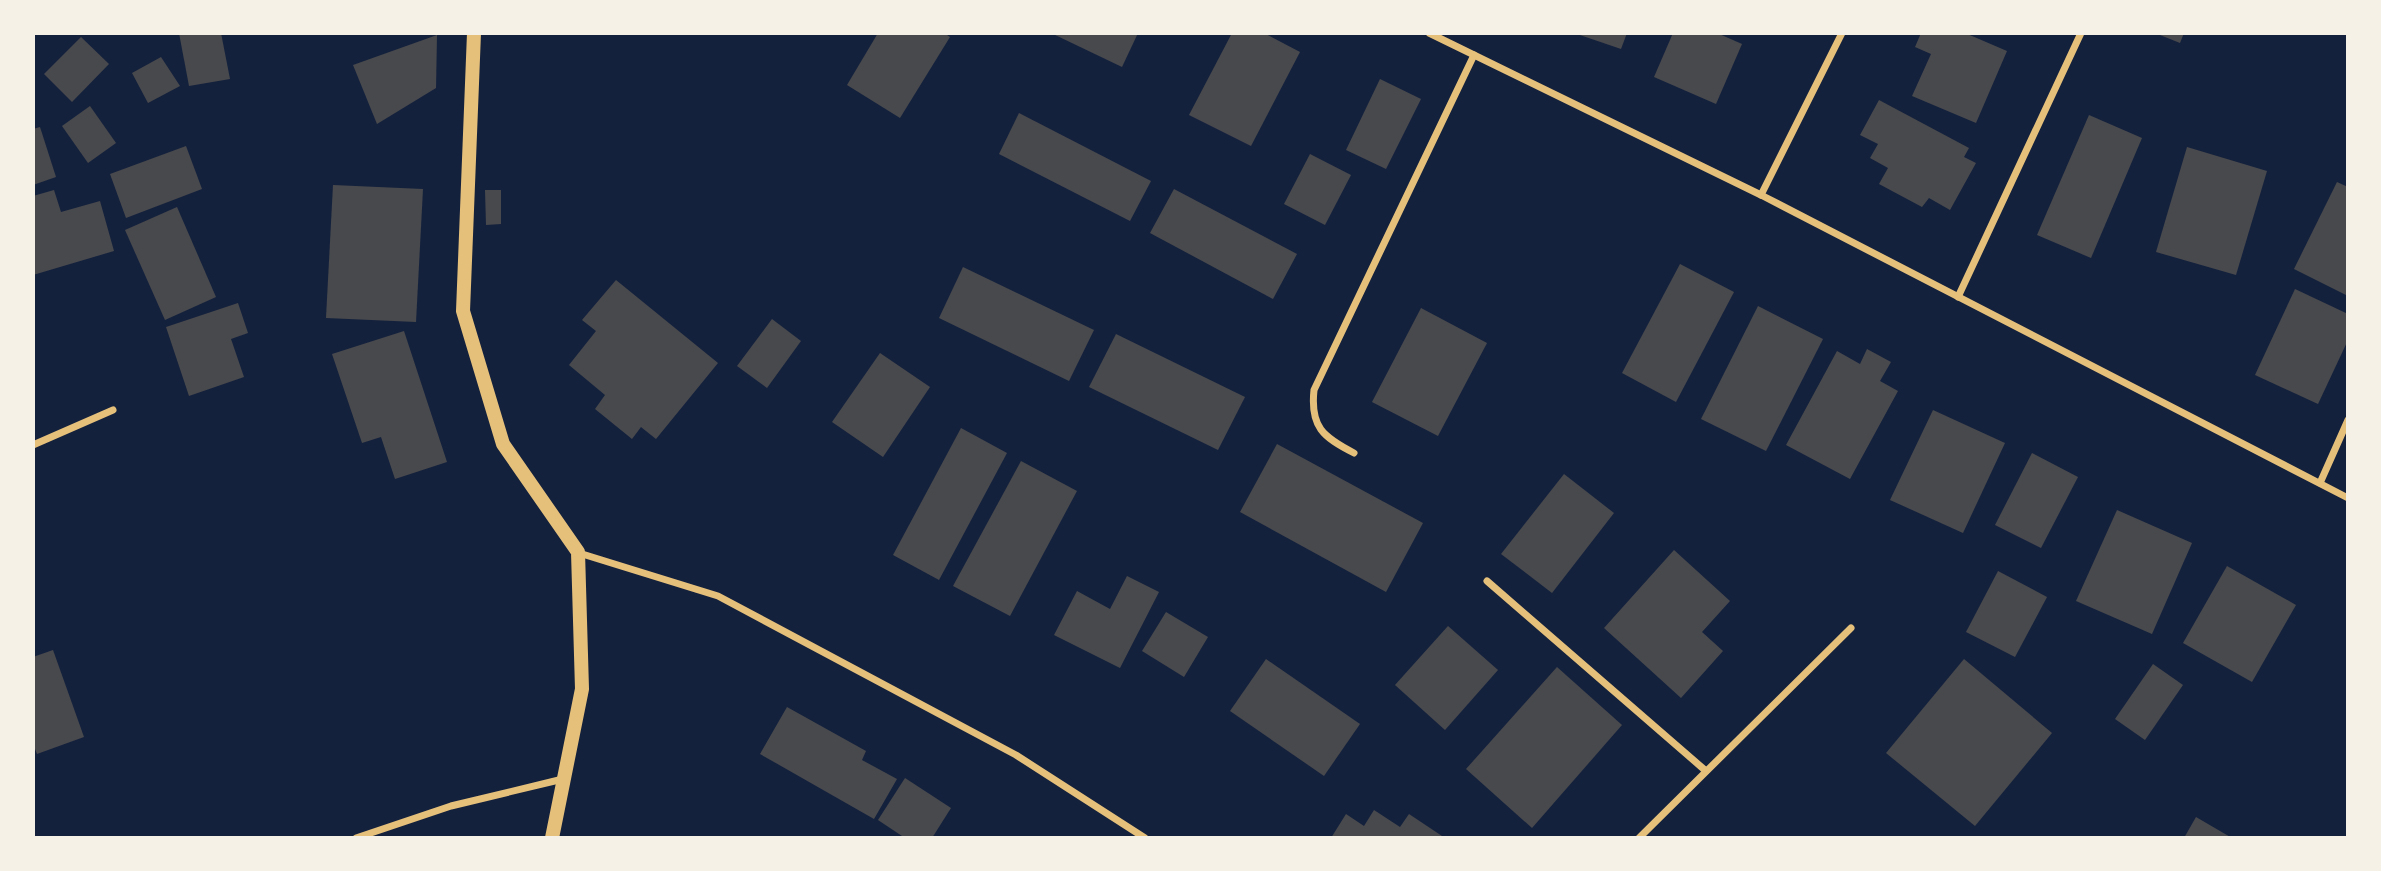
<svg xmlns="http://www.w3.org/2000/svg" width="2381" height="871" viewBox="0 0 2381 871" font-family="Mulish,sans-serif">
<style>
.building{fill:#48494c}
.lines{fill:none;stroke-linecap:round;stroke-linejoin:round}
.minor{stroke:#e5c07b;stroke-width:7}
.secondary{stroke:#e5c07b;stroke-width:14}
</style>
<rect width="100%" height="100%" fill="#14213d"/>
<g class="building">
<path d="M179,33H221L230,79L189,86Z"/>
<path d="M878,33H944L950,37L900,118L847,85Z"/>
<path d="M1051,33H1138L1122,67Z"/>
<path d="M1232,33H1264L1300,52L1251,146L1189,115Z"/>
<path d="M1574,33H1627L1621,49Z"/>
<path d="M1673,33H1717L1742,44L1716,104L1654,77Z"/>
<path d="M1921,33H1965L2007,51L1976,123L1912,96L1931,54L1915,47Z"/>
<path d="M2155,33H2184L2180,43Z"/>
<path d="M437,35L436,88L377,124L353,65Z"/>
<path d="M81,37L109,64L72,102L44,74Z"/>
<path d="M161,57L180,86L148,103L132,73Z"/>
<path d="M1380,79L1421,99L1386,169L1346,150Z"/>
<path d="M1879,100L1969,148L1964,157L1976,163L1950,210L1929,198L1922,207L1879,184L1888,168L1870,158L1878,144L1860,135Z"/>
<path d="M90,106L116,143L88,163L62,126Z"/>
<path d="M1019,113L1151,181L1130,221L999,154Z"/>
<path d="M2089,115L2142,138L2091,258L2037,235Z"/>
<path d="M40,127L56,177L33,185V129Z"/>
<path d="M186,146L202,189L126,218L110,174Z"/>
<path d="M2187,147L2267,171L2236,275L2156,252Z"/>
<path d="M1310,154L1351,175L1325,225L1284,204Z"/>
<path d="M2337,182L2348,187V296L2294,269Z"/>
<path d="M333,185L423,189L416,322L326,318Z"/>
<path d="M1174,189L1297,254L1273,299L1150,233Z"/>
<path d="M54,190L61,212L100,201L114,251L33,275V196Z"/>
<path d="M485,190H501V224L486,225Z"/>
<path d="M177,207L216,297L165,320L125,230Z"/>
<path d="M1680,264L1734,292L1676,402L1622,373Z"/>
<path d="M963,267L1094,330L1069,381L939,318Z"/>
<path d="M616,280L718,363L656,439L641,427L632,439L595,409L605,395L569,365L596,331L582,320Z"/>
<path d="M2295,289L2348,314V340L2318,404L2255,375Z"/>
<path d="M238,303L248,333L231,339L244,377L189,396L166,327Z"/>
<path d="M1758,306L1823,339L1766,451L1701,419Z"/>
<path d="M1421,308L1487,343L1438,436L1372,402Z"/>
<path d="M772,319L801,341L767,388L737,366Z"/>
<path d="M404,331L447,462L395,479L381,437L362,443L332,354Z"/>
<path d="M1116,334L1245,397L1218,450L1089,387Z"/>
<path d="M1867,349L1891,362L1880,381L1898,391L1850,479L1786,445L1837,351L1860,364Z"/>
<path d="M880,353L930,387L883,457L832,422Z"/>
<path d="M1933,410L2005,443L1963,533L1890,500Z"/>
<path d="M961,428L1007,453L939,580L893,555Z"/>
<path d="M1277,444L1423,523L1386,592L1240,512Z"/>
<path d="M2032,453L2078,477L2041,548L1995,525Z"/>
<path d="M1021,461L1077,491L1010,616L953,586Z"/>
<path d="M1564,474L1614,513L1552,593L1501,554Z"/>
<path d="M2117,510L2192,543L2152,634L2076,601Z"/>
<path d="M1674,550L1730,601L1702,632L1723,651L1681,698L1604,628Z"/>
<path d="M2227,566L2296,605L2252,682L2183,643Z"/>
<path d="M1998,571L2047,597L2015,657L1966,632Z"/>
<path d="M1127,576L1159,592L1120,668L1054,635L1077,591L1110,609Z"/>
<path d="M1166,612L1208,637L1184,677L1142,651Z"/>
<path d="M1448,626L1498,670L1445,730L1395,685Z"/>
<path d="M53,650L84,737L37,754L33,744V657Z"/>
<path d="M1266,659L1360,724L1324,776L1230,711Z"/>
<path d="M1964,659L2052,733L1975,826L1886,753Z"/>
<path d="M2153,664L2183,685L2145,740L2115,719Z"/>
<path d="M1557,667L1622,725L1532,828L1466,769Z"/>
<path d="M787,707L866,751L862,760L897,779L874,819L760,754Z"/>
<path d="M905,778L951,808L932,838H905L878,820Z"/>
<path d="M1374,810L1400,827L1409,814L1445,838H1331L1346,814L1364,826Z"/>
<path d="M2196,817L2232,838H2184Z"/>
</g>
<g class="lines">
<g class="minor">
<path d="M1429,33L1761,195L2348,498"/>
<path d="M1761,195L1842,33"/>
<path d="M1958,297L2081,33"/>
<path d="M33,445L113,410"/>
<path d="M1354,453C1323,437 1310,427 1314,390L1474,55"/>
<path d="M2320,483L2348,420"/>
<path d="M579,553L718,596L1016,755L1145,838"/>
<path d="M1487,581L1706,771"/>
<path d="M356,838L451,806L563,779"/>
<path d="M1639,838L1851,628"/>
</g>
<path class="secondary" d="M474,33L463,311L503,444L578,552L582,689L552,838"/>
</g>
<rect width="2381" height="871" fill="none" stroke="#f6f1e7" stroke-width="70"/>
</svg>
